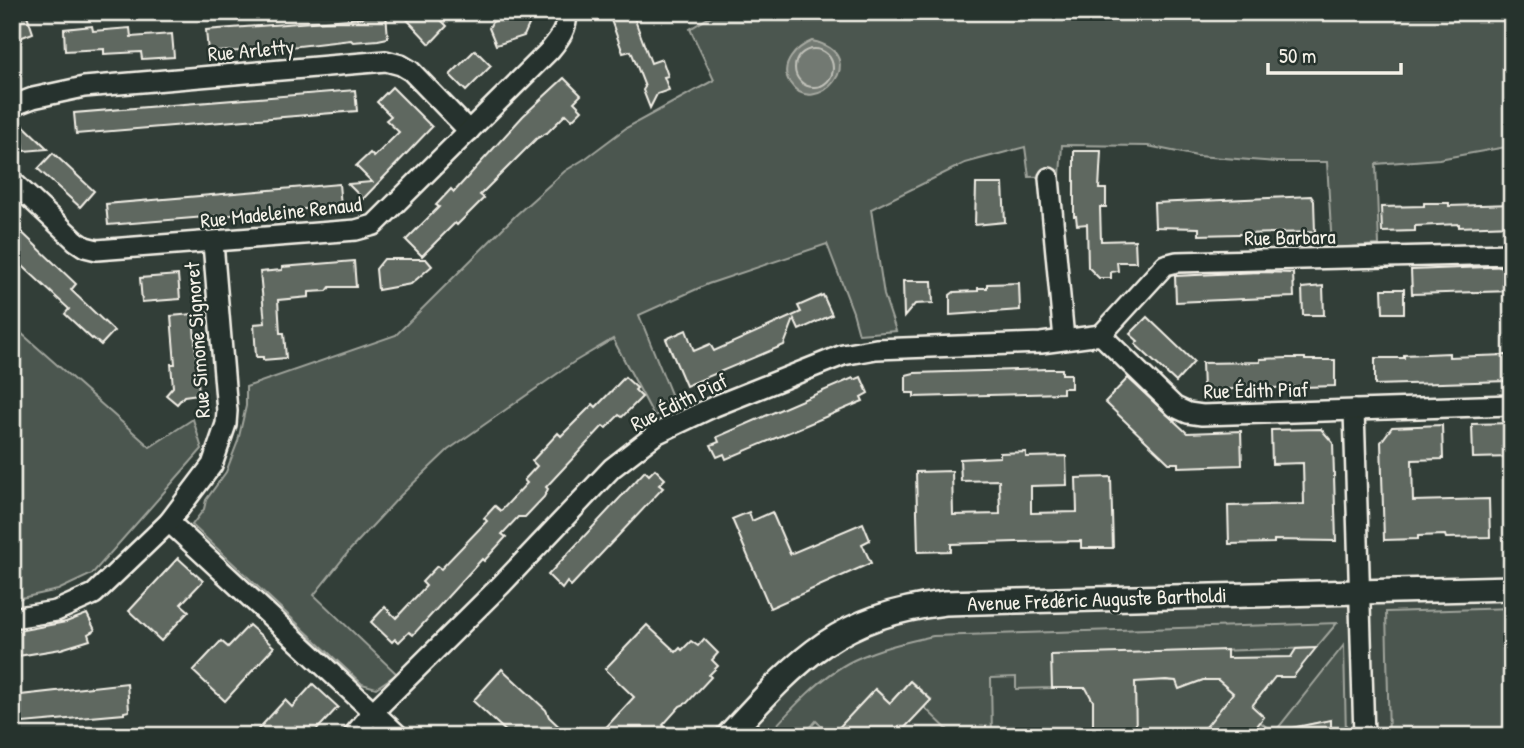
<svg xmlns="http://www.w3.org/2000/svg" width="1524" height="748" viewBox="0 0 1524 748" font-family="'Patrick Hand',sans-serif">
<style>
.built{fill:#404b44}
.green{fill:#4c564f;stroke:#a0a49c;stroke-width:2}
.water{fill:#727972;stroke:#a6a9a1;stroke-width:2}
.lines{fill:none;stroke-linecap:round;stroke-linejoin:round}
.shore{stroke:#c0c1b9;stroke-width:2}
.building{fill:#5f6861;stroke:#f4f1e8;stroke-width:2}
.minor-casing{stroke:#f4f1e8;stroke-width:24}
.tertiary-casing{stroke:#f4f1e8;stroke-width:28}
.minor{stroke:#26332d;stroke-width:19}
.tertiary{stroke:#26332d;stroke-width:23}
.labels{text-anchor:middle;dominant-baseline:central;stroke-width:5;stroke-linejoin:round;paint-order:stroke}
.street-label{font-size:21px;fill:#f4f1e8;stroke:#26332d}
</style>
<rect width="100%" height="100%" fill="#323e38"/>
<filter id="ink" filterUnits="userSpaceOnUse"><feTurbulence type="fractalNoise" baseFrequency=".0143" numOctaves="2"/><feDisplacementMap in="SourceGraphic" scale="14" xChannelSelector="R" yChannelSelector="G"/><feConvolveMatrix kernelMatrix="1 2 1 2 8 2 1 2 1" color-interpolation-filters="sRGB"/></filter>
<g filter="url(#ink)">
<path class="built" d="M1512,588V736H728L780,679L887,614Z"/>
<g class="green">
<path d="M718,12H1512V146L1439,159L1376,164L1379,245L1332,248L1327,162H1277L1197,156L1148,146L1062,145L1060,176L1029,177L1025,147L965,163L871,209L884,295L896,331L859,334L853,312L827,244L708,284L639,315L675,404L654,416L613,339L574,362L448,450L400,496L350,550L314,595L397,674L376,688L362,684L192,525L204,509L206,500L226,472L238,441L246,406V387L396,335L516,215L565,171L586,158L626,128L714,80L690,29Z"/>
<path d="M12,325L150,447L193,419L202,449L92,574L58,590L12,600Z"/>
<path d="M1512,608V736H1389L1386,612Z"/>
<path d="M1337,623L1316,648L1052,656V688L1016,689V677L991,678L992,736H954L924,707L931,699L910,681L890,703L875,689L832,736L816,721L803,736H767C790,710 822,675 854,660C879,648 906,642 933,636Z"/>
<path d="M1344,645L1346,736H1330V720L1308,725L1299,736H1249L1260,722L1274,733Z"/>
<path d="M1150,680L1176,681L1179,689L1203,680H1225L1233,693L1199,736H1136L1128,682Z"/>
</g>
<path class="water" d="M812,41C875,55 815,121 790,83C778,65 797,47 812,41Z"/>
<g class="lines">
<circle class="shore" cx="814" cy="68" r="19"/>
</g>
<g class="building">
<path d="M12,12H26L33,33L12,41Z"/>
<path d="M400,12H433L447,26L430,44Z"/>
<path d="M510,12H519L532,18L524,36L496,45L489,28L492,22L507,17Z"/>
<path d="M632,12L651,63L662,59L668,76L664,77L669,90L657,94L650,108L643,90L645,87L631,51L623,53L611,20Z"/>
<path d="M386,13L388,38L378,40L353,42L351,40L273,49V46L246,51L208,52L206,30L363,18L366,14Z"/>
<path d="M92,26L93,31L130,28L131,37L172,34L174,57L142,59L141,52L104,54V49L65,51L64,29Z"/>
<path d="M475,50L491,66L466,91L450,75Z"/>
<path d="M564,78L581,95L574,102L582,110L572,120L566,114L548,132L536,139L480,195L484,198L457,225L455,223L422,256L406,240L439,207L436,205L451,189L454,192L523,116Z"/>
<path d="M392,87L432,127L363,199L348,184L372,182L356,166L370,153L374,157L399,132L386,120L391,116L377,102Z"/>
<path d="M355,90L357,111L76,134L74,113Z"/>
<path d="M21,123L48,149L24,151Z"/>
<path d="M1074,151H1101L1099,189H1106V207H1100L1101,241L1135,240L1136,262H1117L1118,271L1111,272V278H1099L1088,267L1087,224L1077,225L1076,216H1074Z"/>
<path d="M53,153L94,191L80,207L38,169Z"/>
<path d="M339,184L341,206L108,225L106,204Z"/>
<path d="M976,184H1003L1005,222L975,225Z"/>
<path d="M1311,196L1314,201L1315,232L1199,235V228L1155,227L1154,203Z"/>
<path d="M1424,203H1449V206L1512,204V225L1459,227V224L1415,226V231L1382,232L1381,207L1424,206Z"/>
<path d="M12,223L76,284L71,290L114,331L101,345L93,338L92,339L65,314L69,309L12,256Z"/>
<path d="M384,259H426L432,266L411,284L378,290L376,269Z"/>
<path d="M354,261L356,287H330L327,291L309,292V297L278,300L280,333H284L286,358L263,360V357H256L254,324L265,323L260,272L282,270V267Z"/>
<path d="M1512,266V291L1412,294L1411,270Z"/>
<path d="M1259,272L1293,273L1294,297L1176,302L1175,276Z"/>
<path d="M178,275L180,299L142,302L140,278Z"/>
<path d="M903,281H932L933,303L915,304L904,317Z"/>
<path d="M1019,283L1020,310L950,315V295L954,292L978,291V288H987V284Z"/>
<path d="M1323,286L1324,315H1303L1302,288Z"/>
<path d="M1382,289H1404V313H1383Z"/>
<path d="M823,295L832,315L799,330L794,319L784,345L686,386L666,339L686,330L694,351L710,344L714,351L801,312L798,306Z"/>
<path d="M193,314L199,394L184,396L177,404L166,395L173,387L171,364H175L171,316Z"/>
<path d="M1147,317L1194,362L1176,382L1135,344L1138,341L1130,334Z"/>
<path d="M1449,353V357L1507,355L1508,381L1375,385V358H1404V355Z"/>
<path d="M1288,358H1305V360H1335V386L1203,390L1202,363L1260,362V359Z"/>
<path d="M1048,369H1062V374H1071V388H1063V393L914,397V393H906V375L914,373Z"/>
<path d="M625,377L637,388L635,390L642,397L622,417L619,415L606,428L603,426L546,487L548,489L544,497L525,517H518L502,534L506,537L484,561L482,559L413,635L409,632L399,642L395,639L392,642L371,622L385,607L396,618L426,586L422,582L437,566L441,569L487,521L484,518L495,506L501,511L527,483L524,480L537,466L532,461L558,433L561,436L593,404L596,407Z"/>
<path d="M861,377L868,393L861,397L863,401L726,459L724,454L717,457L711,445L719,442L717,437L853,378L854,380Z"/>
<path d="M1128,378L1187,433L1241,431L1242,465L1178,467V463H1169L1105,402Z"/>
<path d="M1512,423V457L1473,458L1472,424Z"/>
<path d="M1442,425L1443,459L1412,460L1413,501L1489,499L1490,537L1446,538L1445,535L1418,536V539L1384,540L1381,442L1392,427Z"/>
<path d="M1321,429L1333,443L1336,541L1274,540V543L1229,544L1228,506L1304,504L1303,463L1272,464L1271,430Z"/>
<path d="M1026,452V457L1066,456L1067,485L1031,486V513L1077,512L1076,478L1111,477L1113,548H1081V541L1017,542L951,544V551L918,552L916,472L952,471L953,515L1000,514L999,480L961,481L960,459L1000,457V453Z"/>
<path d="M655,469L665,479L659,485L663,488L571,586L567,582L562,589L548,575L645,471L649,475Z"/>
<path d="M749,512L752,521L772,512L790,554L863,523L870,540L862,544L871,563L770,608L732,519Z"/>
<path d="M178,558L203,581L181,604L189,611L161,641L129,611Z"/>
<path d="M87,614L95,630L88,634L90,640L61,649L12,657V632L66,622Z"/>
<path d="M249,625L274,647L225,701L193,671L221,641L228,647Z"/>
<path d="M647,625L676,652L680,648L682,650L691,641L698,646L704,639L718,653L712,660L718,666L709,675L711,677L687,703L680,706L663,725L665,727L657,736H598L634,697L605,669Z"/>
<path d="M1316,648L1293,677H1275L1252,706L1264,717L1249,736H1199L1233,693L1218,680H1203L1179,689L1176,681L1166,680L1135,682L1136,736H1093V701L1086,688H1052L1051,655L1227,650V658L1291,657L1296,649Z"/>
<path d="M502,669L546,710L549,717L569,736H511L473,701Z"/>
<path d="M910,681L931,700L897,736H831L875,689L890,703Z"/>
<path d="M127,683L129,711L124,712V714L12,724V696Z"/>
<path d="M313,684L338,707L311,736H252L285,700L292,707Z"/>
<path d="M1331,720V736H1286V729Z"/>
</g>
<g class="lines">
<g class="minor-casing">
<g id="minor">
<path d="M12,106L33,98L84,87L386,61L401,65L411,71L469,131"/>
<path d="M1049,178L1064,339"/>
<path d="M12,181L76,241L85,247L97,250L356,230L374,225L550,50C560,38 567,29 567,12"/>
<path d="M1101,335L1165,265L1177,262L1512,254"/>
<path d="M1354,410L1364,736"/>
<path d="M169,522L399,736"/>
<path d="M12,618L56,611L94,594L169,522L212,465L226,424L227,411L213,243"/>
<path d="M353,736L373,712L501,585L612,468L656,434L715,406L843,355L876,349L1041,343L1101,335L1175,407L1188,413L1202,415L1512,405"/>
</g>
</g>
<g class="tertiary-casing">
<path id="tertiary" d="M728,736C799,659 836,616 945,603L1512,588"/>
</g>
<use href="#minor" class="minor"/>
<use href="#tertiary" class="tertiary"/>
</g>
</g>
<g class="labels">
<g class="street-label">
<text transform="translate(251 50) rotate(-5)">Rue Arletty</text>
<text transform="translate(281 212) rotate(-6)">Rue Madeleine Renaud</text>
<text transform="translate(1290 237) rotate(-1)">Rue Barbara</text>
<text transform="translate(197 340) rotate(-94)">Rue Simone Signoret</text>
<text transform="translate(1256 390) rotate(-1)">Rue Édith Piaf</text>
<text transform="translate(679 402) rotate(-26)">Rue Édith Piaf</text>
<text transform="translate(1097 599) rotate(-2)">Avenue Frédéric Auguste Bartholdi</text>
</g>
</g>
<rect width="1524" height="748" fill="none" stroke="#26332d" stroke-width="42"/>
<rect x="21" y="21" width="1482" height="706" fill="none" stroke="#f4f1e8" stroke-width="2.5" filter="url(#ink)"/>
<path d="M1268 63v10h133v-10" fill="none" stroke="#f4f1e8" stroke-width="3.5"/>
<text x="1279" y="63" font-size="21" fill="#f4f1e8" stroke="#26332d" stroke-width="5" paint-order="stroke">50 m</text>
</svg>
